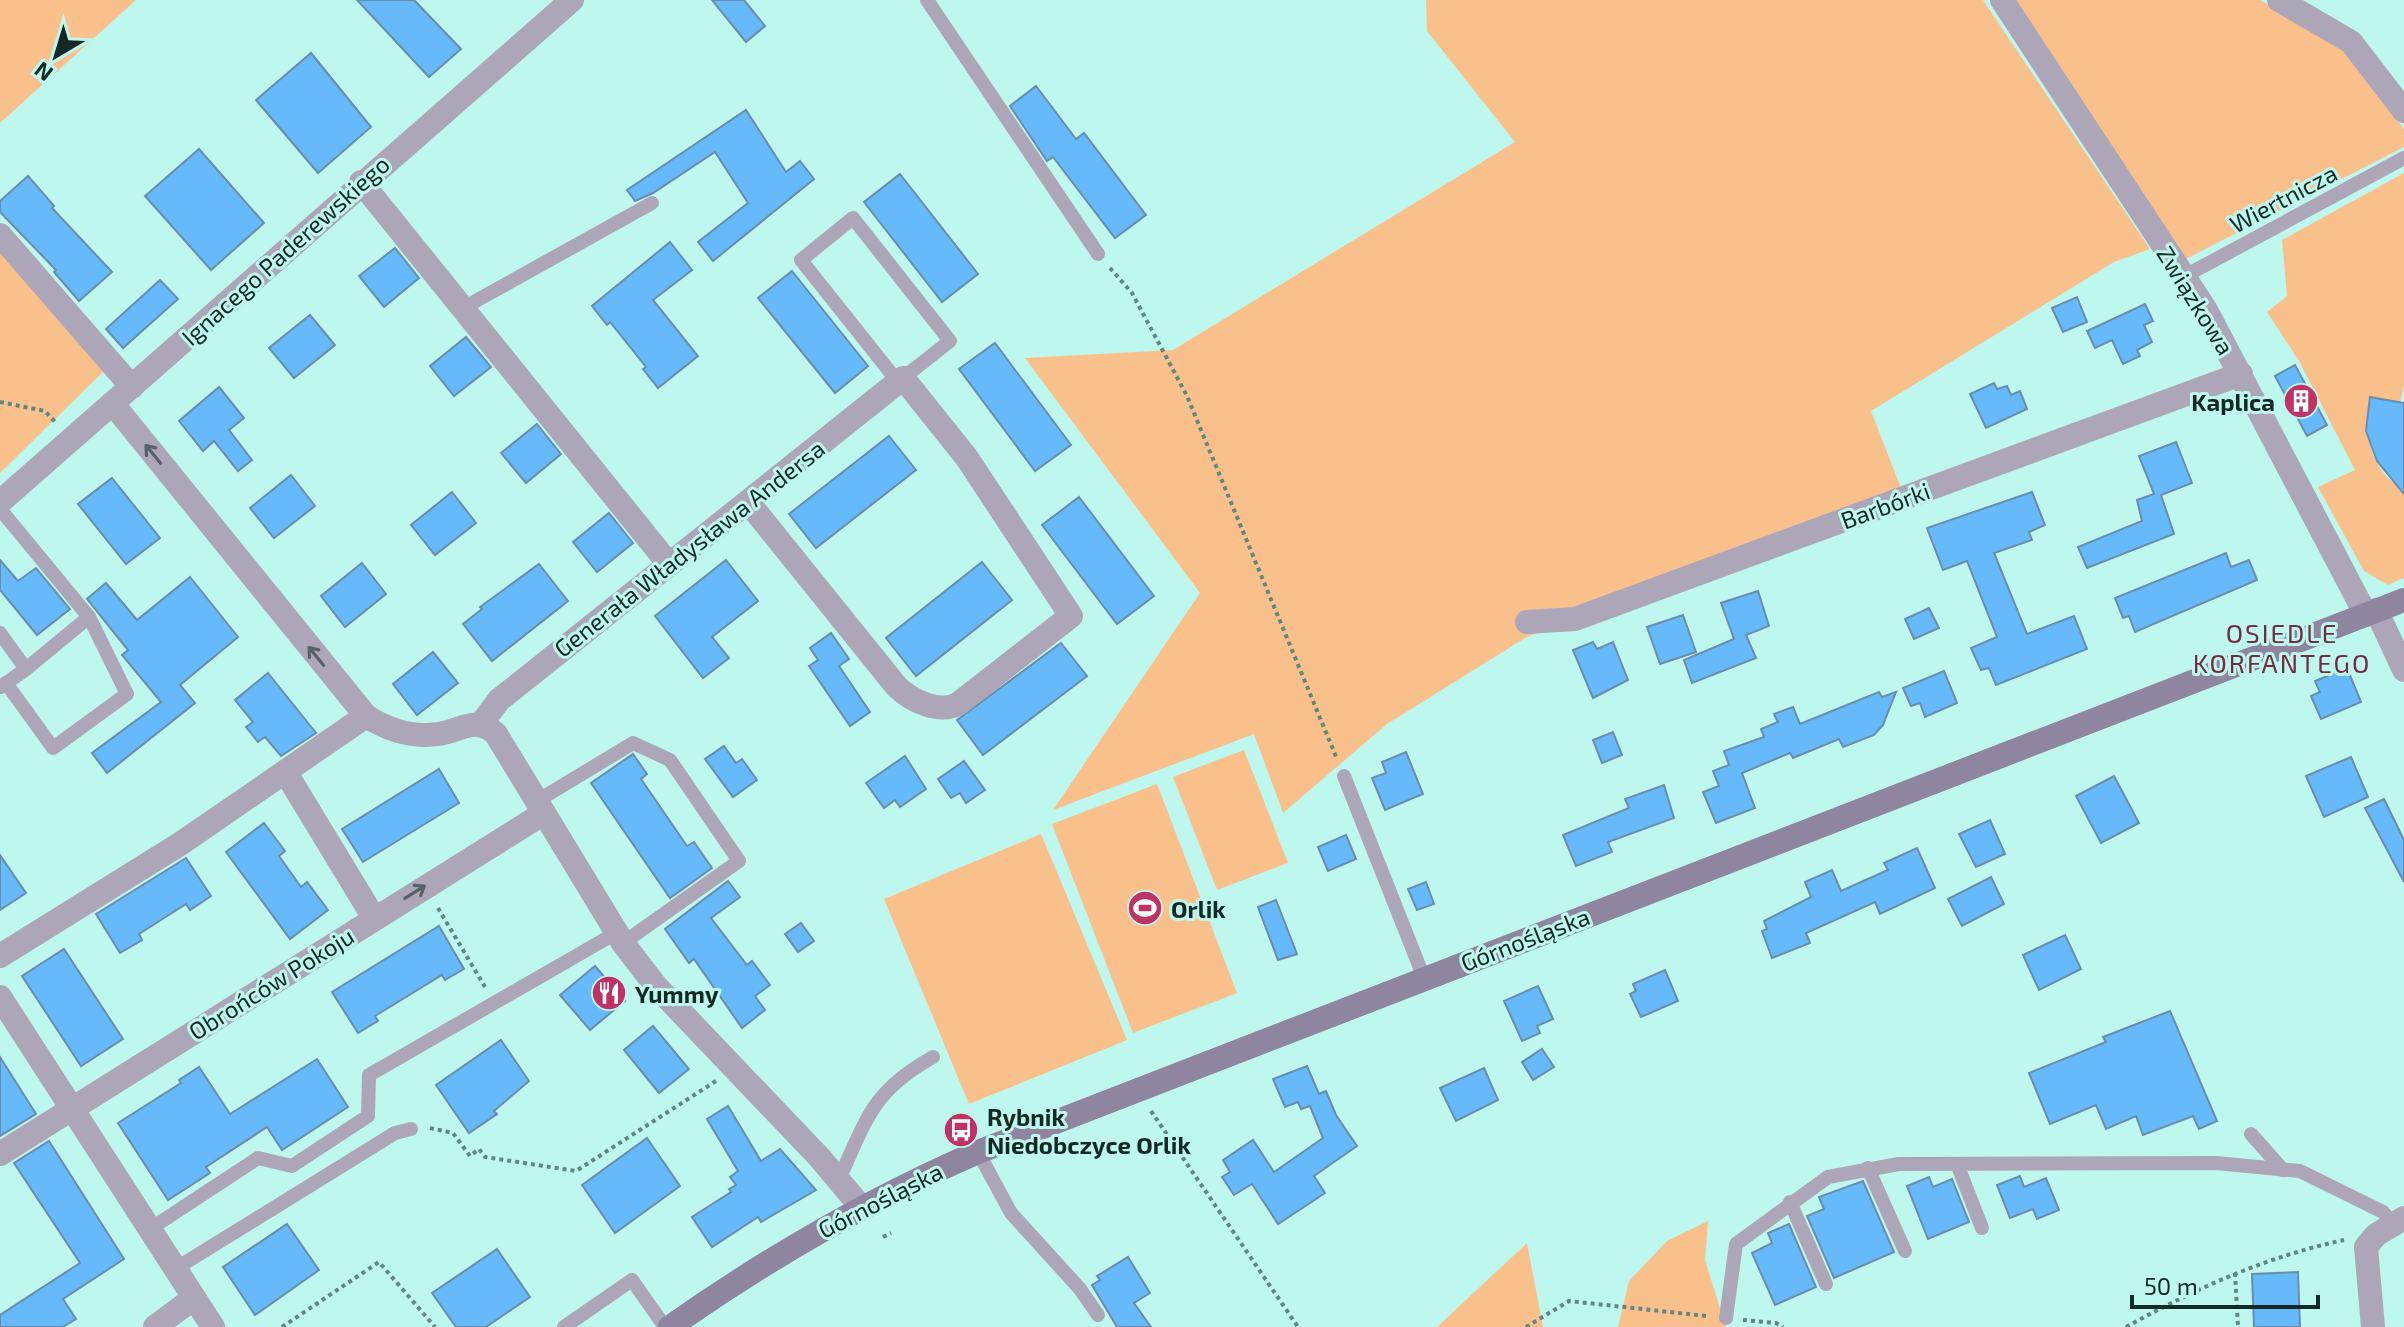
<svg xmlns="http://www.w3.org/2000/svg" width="2404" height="1327" viewBox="0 0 2404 1327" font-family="'Exo 2',sans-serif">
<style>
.green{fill:#fac08b}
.building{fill:#66b9fa;stroke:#6a8daa;stroke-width:2}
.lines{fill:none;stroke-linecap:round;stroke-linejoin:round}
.path{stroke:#618781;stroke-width:4;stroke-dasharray:4 4;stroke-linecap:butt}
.lane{stroke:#ada6b8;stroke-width:14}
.street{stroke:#ada6b8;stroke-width:24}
.secondary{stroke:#8f859f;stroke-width:24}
.oneway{stroke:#586168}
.labels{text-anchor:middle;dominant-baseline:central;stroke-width:6;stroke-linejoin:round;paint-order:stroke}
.street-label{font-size:24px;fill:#132926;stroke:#bef7ee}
.poi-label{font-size:24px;font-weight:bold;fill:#132926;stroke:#bef7ee;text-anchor:start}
.neighbourhood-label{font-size:26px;letter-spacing:2px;fill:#722c41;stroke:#bef7ee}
</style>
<rect width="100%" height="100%" fill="#bef7ee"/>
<g class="green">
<path d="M0,0H136L0,123Z"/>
<path d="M1426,0H1983L2150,249L2114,262L1871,411L1901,488L1527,637L1387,724L1283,813L1254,734L1053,810L1200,593L1025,358L1173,350L1515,142L1427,31Z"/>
<path d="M2013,0H2260L2346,51L2404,129V147L2186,259Z"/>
<path d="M2404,173V385L2400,403L2370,398C2365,434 2368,469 2404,490V578L2388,585L2364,571L2318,487L2355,470L2299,361L2267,312L2287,296L2282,240Z"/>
<path d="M0,247L104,371L0,473Z"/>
<path d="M1244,750L1288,863L1217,890L1173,777Z"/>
<path d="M1157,784L1237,993L1133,1033L1052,824Z"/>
<path d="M1041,834L1127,1040L969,1104L884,899Z"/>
<path d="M1708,1221L1705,1260L1726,1327H1618L1629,1281L1667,1241Z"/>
<path d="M1527,1243L1543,1327H1437Z"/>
</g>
<g class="building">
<path d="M357,0H414L461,49L429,77Z"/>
<path d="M712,0H744L765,26L746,42Z"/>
<path d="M311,53L371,127L318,173L256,100Z"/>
<path d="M1036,86L1076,139L1084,133L1146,215L1115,238L1053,157L1047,161L1010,106Z"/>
<path d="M746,110L786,172L800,161L814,179L713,261L698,242L748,203L715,152L653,193L635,201L627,190Z"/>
<path d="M199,149L264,223L211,270L145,196Z"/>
<path d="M900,174L978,274L942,302L864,202Z"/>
<path d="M28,176L54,206L52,208L112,272L79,301L54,272L56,270L0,212V201Z"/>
<path d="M670,242L692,270L653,300L698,356L658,388L643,369L646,367L610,322L607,325L592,306Z"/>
<path d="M395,248L419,278L384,307L359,276Z"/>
<path d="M792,271L868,366L835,393L758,298Z"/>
<path d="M160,280L178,299L123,348L106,329Z"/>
<path d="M2077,297L2087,322L2063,332L2052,308Z"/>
<path d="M2145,304L2153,321L2144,325L2152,342L2137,350L2140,356L2123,364L2112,340L2095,348L2087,331Z"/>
<path d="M310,315L335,345L294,378L269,348Z"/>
<path d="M466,337L491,367L454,396L430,366Z"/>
<path d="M995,343L1071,445L1035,471L959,369Z"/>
<path d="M2295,365L2327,425L2307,436L2275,376Z"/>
<path d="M1994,383L1997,389L2007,386L2011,395L2020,391L2027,409L1986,428L1970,394Z"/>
<path d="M219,387L244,418L229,430L252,460L238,471L214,441L203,451L179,421Z"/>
<path d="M2370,397L2404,403V494L2377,461L2366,431Z"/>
<path d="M537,424L561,454L526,483L501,453Z"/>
<path d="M889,436L916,470L816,548L789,514Z"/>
<path d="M2176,442L2192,483L2161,495L2174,534L2087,568L2078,547L2142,521L2137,500L2154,494L2139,456Z"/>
<path d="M291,475L315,506L274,538L250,508Z"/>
<path d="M112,478L160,538L126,564L78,504Z"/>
<path d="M452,492L476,523L435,555L411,525Z"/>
<path d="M2032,492L2045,525L2029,532L2032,540L1994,553L2027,634L2074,616L2087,649L1996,685L1989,668L1981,670L1971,648L1997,637L1967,561L1943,570L1927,528Z"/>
<path d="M1079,497L1154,596L1117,624L1042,525Z"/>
<path d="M609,513L633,543L597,572L573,542Z"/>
<path d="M2226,553L2231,567L2249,560L2257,580L2135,632L2129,616L2123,618L2115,598Z"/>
<path d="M0,560L18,581L36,568L70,609L37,635L0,590Z"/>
<path d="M726,560L758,601L712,637L729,658L703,678L655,616Z"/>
<path d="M982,562L1012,600L916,676L886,638Z"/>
<path d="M362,563L386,594L345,627L321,596Z"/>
<path d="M539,564L568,601L492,661L463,624L482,609L480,607Z"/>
<path d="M190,577L238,637L180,685L195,703L107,773L92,753L161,702L122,655L128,650L87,599L106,583L137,620Z"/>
<path d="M1758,591L1769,626L1746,635L1756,658L1692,683L1684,660L1734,639L1721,603Z"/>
<path d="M1929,608L1939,628L1914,639L1905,619Z"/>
<path d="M1683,615L1696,652L1660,664L1647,627Z"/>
<path d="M831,633L849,659L839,666L870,712L850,726L809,666L818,660L810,648Z"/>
<path d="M1593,642L1597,649L1613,642L1628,680L1593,698L1573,650Z"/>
<path d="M1061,643L1087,676L983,755L957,720Z"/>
<path d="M433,652L458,683L417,715L393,684Z"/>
<path d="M2347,668L2361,702L2321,719L2311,696L2320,692L2315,681Z"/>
<path d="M1944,671L1957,703L1925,717L1920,703L1911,706L1903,688Z"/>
<path d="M268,673L316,733L281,756L265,737L258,742L246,727L253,722L235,700Z"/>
<path d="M1879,692L1882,697L1896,692L1883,725L1874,735L1843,747L1839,739L1793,758L1790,753L1742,773L1755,808L1716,823L1703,792L1719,786L1713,771L1729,765L1724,751L1764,737L1761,729L1778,722L1774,714L1793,707L1800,724Z"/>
<path d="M1613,732L1622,755L1602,763L1593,740Z"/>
<path d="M724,746L736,763L742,759L757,780L733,797L705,759Z"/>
<path d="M1406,752L1423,794L1385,810L1372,778L1386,773L1382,762Z"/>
<path d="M633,754L647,774L641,779L687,846L694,842L712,868L670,898L591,783Z"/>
<path d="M905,756L926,789L900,807L895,800L884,808L866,783Z"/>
<path d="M2351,757L2368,797L2324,817L2306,776Z"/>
<path d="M964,761L985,790L966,803L960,793L951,798L938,779Z"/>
<path d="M439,769L459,803L363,862L342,829Z"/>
<path d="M2114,776L2139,823L2101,843L2076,796Z"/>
<path d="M1664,785L1674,818L1608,842L1612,852L1576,866L1563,835L1629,808L1625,799Z"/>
<path d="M2384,799L2404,840V882L2365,808Z"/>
<path d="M1990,820L2005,854L1976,867L1959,834Z"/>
<path d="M264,823L285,851L279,856L301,887L307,882L328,910L290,939L226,852Z"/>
<path d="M1346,835L1356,859L1328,871L1318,847Z"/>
<path d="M1917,848L1935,888L1880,914L1875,902L1806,933L1810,943L1772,958L1762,931L1767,929L1764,921L1811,897L1805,882L1832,870L1841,891L1888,870L1884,863Z"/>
<path d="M0,855L26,893L0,910Z"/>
<path d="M186,858L211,896L190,910L186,904L139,934L142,940L120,953L96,914Z"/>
<path d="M1991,877L2004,904L1962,926L1948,899Z"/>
<path d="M728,881L740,897L711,918L747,965L752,961L770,985L755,996L765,1010L742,1028L694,959L689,963L665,929Z"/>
<path d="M1426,882L1434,904L1417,910L1408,889Z"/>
<path d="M1276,900L1297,954L1278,960L1258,907Z"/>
<path d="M801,923L814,941L798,952L785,934Z"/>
<path d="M439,926L464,969L445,980L442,975L375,1016L378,1021L358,1033L332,992Z"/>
<path d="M2065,935L2081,969L2039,990L2023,955Z"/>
<path d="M64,949L123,1039L81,1066L22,976Z"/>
<path d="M595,966L625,1001L590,1030L560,995Z"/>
<path d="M1665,970L1678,1001L1641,1017L1630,994L1636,991L1633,984Z"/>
<path d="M1538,986L1553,1019L1537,1026L1540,1033L1522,1041L1504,1001Z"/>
<path d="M2170,1011L2217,1121L2199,1129L2193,1116L2143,1135L2136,1116L2106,1129L2096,1105L2050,1124L2029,1073L2106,1042L2103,1037Z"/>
<path d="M653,1026L689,1069L659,1093L624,1050Z"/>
<path d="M501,1040L529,1081L494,1111L497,1114L469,1133L436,1085Z"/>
<path d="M1542,1049L1554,1067L1533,1080L1522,1062Z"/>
<path d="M0,1057L36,1114L0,1136Z"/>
<path d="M317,1059L348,1107L282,1150L267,1127L206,1167L210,1173L168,1200L118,1123L181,1083L179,1080L199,1067L230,1114Z"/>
<path d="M1307,1066L1319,1094L1326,1091L1336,1115L1357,1146L1314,1176L1325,1193L1278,1224L1252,1184L1234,1195L1222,1177L1230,1172L1223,1160L1253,1140L1274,1172L1323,1138L1310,1106L1301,1109L1298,1102L1285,1107L1273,1079Z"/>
<path d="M1484,1068L1498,1100L1456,1121L1440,1088Z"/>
<path d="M728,1106L761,1161L780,1149L816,1190L761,1222L758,1217L712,1247L692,1217L731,1192L729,1189L736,1185L730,1177L738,1171L707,1119Z"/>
<path d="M647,1138L680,1186L615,1233L582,1185Z"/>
<path d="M49,1141L124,1259L63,1299L76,1319L63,1327H0V1315L80,1263L14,1163Z"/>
<path d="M2020,1176L2024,1187L2046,1178L2059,1210L2037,1219L2033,1209L2010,1218L1997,1185Z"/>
<path d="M1929,1177L1933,1187L1952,1179L1969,1222L1928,1239L1907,1186Z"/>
<path d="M1863,1181L1894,1252L1834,1278L1807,1216L1824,1209L1819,1197Z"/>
<path d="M287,1224L319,1270L255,1315L223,1267Z"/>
<path d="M1789,1224L1816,1287L1775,1305L1752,1253L1772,1243L1768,1233Z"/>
<path d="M497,1249L530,1297L486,1327H456L432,1293Z"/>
<path d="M1128,1257L1150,1293L1134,1303L1151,1327H1117L1092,1285L1100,1280L1097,1276Z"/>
<path d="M2298,1272L2300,1327H2254L2252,1274Z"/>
</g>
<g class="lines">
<g class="path">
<path d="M1110,268L1132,293L1187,396L1337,759"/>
<path d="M0,402L45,411L56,423"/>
<path d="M438,908L485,987"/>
<path d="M1151,1111L1298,1327"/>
<path d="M430,1128L453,1133L470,1156L479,1149L485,1157L576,1171L716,1081"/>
<path d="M883,1237L891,1233"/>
<path d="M2235,1273L2238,1327"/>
<path d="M1743,1320L1776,1323L1783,1327"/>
<path d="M282,1327L379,1262L435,1327"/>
<path d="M1526,1327L1569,1301L1706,1316"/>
<path d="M2126,1327C2197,1288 2265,1257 2344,1240"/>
</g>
<g class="lane">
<path d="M927,0L1098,254"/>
<path d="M2183,277L2404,158"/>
<path d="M463,308L652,203"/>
<path d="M898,382L801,260L853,218L950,341L903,378"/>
<path d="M0,509L89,617L127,694L53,748L6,683"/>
<path d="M0,633L26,669L1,687"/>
<path d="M26,669L89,617"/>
<path d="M1344,776L1424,978"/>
<path d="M537,801L633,743L670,760L739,861L623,943"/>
<path d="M2251,1134L2283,1170"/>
<path d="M978,1152L1011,1213L1080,1289L1098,1315"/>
<path d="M1957,1164L1982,1228"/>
<path d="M1868,1168L1905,1251"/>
<path d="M839,1179C867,1119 871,1092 933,1057"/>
<path d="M1790,1202L1826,1284"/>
<path d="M150,1229L258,1158L292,1166L368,1116L369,1075L616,933"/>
<path d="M175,1269L395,1133L411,1129"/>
<path d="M1726,1318L1736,1244L1828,1177L1899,1164L2216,1163L2300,1171L2383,1212L2393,1224"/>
<path d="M564,1327L632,1280L665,1327"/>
</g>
<g class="street">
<path d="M2002,0L2206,310L2366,615"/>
<path d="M2279,0L2351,42L2404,111"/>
<path d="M361,182L668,563"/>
<path d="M0,235L132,387"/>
<path d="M113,404L366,716C388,730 411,738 438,734C461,731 475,715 496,734L623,943L655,985L820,1158L861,1207"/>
<path d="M0,502L572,0"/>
<path d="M2376,610L2404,670"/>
<path d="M1527,622L1575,619L2241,374"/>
<path d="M481,724L499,700L903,378L967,458L1071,616L958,704C939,714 912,701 897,687L748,502"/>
<path d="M286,773L374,918"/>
<path d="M0,956L180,844L366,716"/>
<path d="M0,997L213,1327"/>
<path d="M0,1154L544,813"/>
<path d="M155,1327L194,1298"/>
<path d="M2373,1327L2366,1247L2376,1235L2404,1218"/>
</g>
<path class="secondary" d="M670,1327C767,1259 868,1200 978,1152L2404,600"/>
</g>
<defs><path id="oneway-shaft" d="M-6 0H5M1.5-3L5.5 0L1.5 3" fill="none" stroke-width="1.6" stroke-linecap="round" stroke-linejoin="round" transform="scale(2)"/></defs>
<g class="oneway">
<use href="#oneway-shaft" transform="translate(153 454) rotate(-129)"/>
<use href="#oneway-shaft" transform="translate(316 656) rotate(-129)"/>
<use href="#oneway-shaft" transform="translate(415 892) rotate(-32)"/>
</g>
<defs>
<g id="building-disc" transform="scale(1.8)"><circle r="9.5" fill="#bf3264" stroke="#bef7ee"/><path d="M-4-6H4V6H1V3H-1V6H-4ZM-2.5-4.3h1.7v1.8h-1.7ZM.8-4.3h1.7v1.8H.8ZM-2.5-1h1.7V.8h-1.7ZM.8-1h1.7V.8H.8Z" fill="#fff"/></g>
<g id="stadium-disc" transform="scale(1.8)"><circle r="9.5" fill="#bf3264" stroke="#bef7ee"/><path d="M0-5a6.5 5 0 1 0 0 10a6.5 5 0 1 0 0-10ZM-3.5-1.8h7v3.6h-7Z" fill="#fff"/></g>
<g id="restaurant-disc" transform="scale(1.8)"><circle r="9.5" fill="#bf3264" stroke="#bef7ee"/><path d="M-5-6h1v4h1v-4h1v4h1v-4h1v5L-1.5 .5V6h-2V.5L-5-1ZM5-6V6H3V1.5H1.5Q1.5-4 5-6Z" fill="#fff"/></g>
<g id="bus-disc" transform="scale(1.8)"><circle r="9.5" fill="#bf3264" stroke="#bef7ee"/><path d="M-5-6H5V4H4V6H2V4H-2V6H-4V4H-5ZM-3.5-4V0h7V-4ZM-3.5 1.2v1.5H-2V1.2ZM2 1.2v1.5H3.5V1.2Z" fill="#fff"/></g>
</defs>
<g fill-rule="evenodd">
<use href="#building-disc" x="2301" y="401"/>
<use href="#stadium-disc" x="1145" y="908"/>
<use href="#restaurant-disc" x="609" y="993"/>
<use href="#bus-disc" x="961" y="1130"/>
</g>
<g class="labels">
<g class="street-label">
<text transform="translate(2283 198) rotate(-28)">Wiertnicza</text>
<text transform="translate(285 250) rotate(-42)">Ignacego Paderewskiego</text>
<text transform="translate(2196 300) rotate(58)">Związkowa</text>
<text transform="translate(1885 505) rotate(-20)">Barbórki</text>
<text transform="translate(689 548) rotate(-38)">Generała Władysława Andersa</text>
<text transform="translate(1525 939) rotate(-21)">Górnośląska</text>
<text transform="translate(271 983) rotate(-32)">Obrońców Pokoju</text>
<text transform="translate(880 1200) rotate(-27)">Górnośląska</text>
</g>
<g class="poi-label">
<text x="2275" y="401" text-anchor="end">Kaplica</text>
<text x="1171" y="908">Orlik</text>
<text x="635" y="993">Yummy</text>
<text x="987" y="1116">Rybnik<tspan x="987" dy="28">Niedobczyce Orlik</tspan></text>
</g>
<g class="neighbourhood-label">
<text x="2282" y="632">OSIEDLE<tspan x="2282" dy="30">KORFANTEGO</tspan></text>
</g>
</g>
<g transform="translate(56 56) rotate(218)" stroke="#bef7ee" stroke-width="6" paint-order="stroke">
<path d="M0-6L14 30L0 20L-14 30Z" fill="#132926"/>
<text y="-12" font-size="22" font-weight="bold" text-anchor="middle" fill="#132926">N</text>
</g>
<path d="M2132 1295v12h186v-12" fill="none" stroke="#132926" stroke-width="4"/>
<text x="2144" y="1295" font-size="24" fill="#132926" stroke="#bef7ee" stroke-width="6" paint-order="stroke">50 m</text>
</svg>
